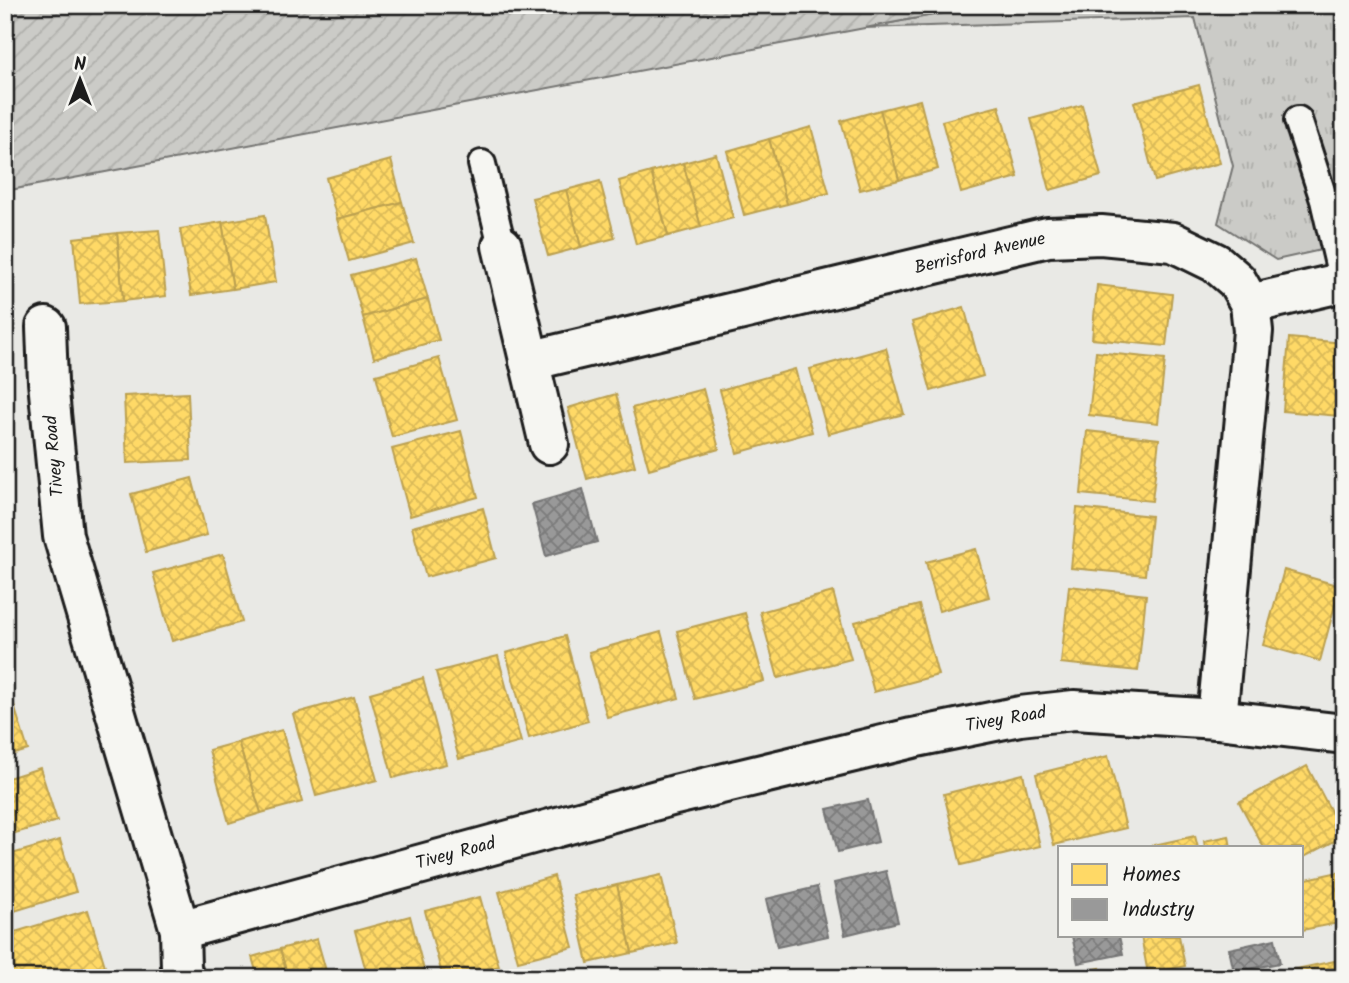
<svg xmlns="http://www.w3.org/2000/svg" width="1349" height="983" viewBox="0 0 1349 983" font-family="Kalam,sans-serif">
<style>
.grass{fill:url(#grass-tufts);stroke:#747472;stroke-width:2}
.garden{fill:url(#garden-furrows);stroke:#747472;stroke-width:2}
.homes{fill:url(#homes-cross-hatch);stroke:#bba050;stroke-width:2}
.industry{fill:url(#industry-cross-hatch);stroke:#747474;stroke-width:2}
.lines{fill:none;stroke-linecap:round;stroke-linejoin:round}
.service-casing{stroke:#1c1c1c;stroke-width:32}
.minor-casing{stroke:#1c1c1c;stroke-width:44}
.service{stroke:#f6f6f2;stroke-width:26}
.minor{stroke:#f6f6f2;stroke-width:38}
.labels{text-anchor:middle;dominant-baseline:central;stroke-width:7;stroke-linejoin:round;paint-order:stroke}
.street-label{font-size:18px;fill:#1c1c1c;stroke:#f6f6f2}
</style>
<defs>
<pattern id="grass-tufts" width="24" height="20" patternUnits="userSpaceOnUse" patternTransform="scale(1.75)"><rect width="24" height="20" fill="#cbcbc7"/><path d="M3 7l-1-3M5 7V3M7 7l1-3M15 17l-1-3M17 17v-4M19 17l1-3" fill="none" stroke="#aeaeaa"/></pattern>
<pattern id="garden-furrows" width="10" height="10" patternUnits="userSpaceOnUse" patternTransform="scale(1.75)"><rect width="10" height="10" fill="#cbcbc7"/><path d="M-1 1l2-2M0 10L10 0M9 11l2-2" fill="none" stroke="#aeaeaa"/></pattern>
<pattern id="homes-cross-hatch" width="8" height="8" patternUnits="userSpaceOnUse" patternTransform="scale(1.75)"><rect width="8" height="8" fill="#ffd966"/><path d="M0 0l8 8M0 8l8-8" fill="none" stroke="#daba58"/></pattern>
<pattern id="industry-cross-hatch" width="8" height="8" patternUnits="userSpaceOnUse" patternTransform="scale(1.75)"><rect width="8" height="8" fill="#999"/><path d="M0 0l8 8M0 8l8-8" fill="none" stroke="#7c7c7c"/></pattern>
</defs>
<rect width="100%" height="100%" fill="#e9e9e5"/>
<filter id="ink" filterUnits="userSpaceOnUse"><feTurbulence type="fractalNoise" baseFrequency=".0143" numOctaves="2"/><feDisplacementMap in="SourceGraphic" scale="14" xChannelSelector="R" yChannelSelector="G"/><feConvolveMatrix kernelMatrix="1 2 1 2 8 2 1 2 1" color-interpolation-filters="sRGB"/></filter>
<g filter="url(#ink)">
<path class="grass" d="M986,5H1344V245L1276,260L1218,223L1233,166L1195,18L864,28Z"/>
<path class="garden" d="M5,5H986L5,191Z"/>
<g class="homes">
<path d="M1199,85L1220,163L1155,181L1134,102Z"/>
<path d="M920,100L938,169L899,180L880,110Z"/>
<path d="M1082,105L1101,176L1050,190L1031,119Z"/>
<path d="M999,106L1018,177L961,193L942,121Z"/>
<path d="M880,110L899,180L860,190L841,121Z"/>
<path d="M811,127L829,193L787,204L769,139Z"/>
<path d="M769,139L787,204L744,215L727,151Z"/>
<path d="M716,154L733,218L701,227L683,163Z"/>
<path d="M391,160L402,202L337,219L326,178Z"/>
<path d="M683,163L701,227L668,236L651,172Z"/>
<path d="M651,172L668,236L636,244L619,181Z"/>
<path d="M600,181L615,238L581,247L566,190Z"/>
<path d="M566,190L581,247L548,256L532,198Z"/>
<path d="M402,202L414,243L349,261L337,219Z"/>
<path d="M265,215L276,282L233,289L222,222Z"/>
<path d="M222,222L233,289L191,295L180,229Z"/>
<path d="M159,230L166,296L123,301L117,233Z"/>
<path d="M117,233L123,301L80,304L74,238Z"/>
<path d="M416,258L428,299L363,317L351,275Z"/>
<path d="M1097,285L1172,294L1166,346L1092,339Z"/>
<path d="M428,299L439,340L374,358L363,317Z"/>
<path d="M964,307L983,376L931,391L912,322Z"/>
<path d="M1289,338L1344,343L1339,416L1283,411Z"/>
<path d="M886,348L904,414L828,434L810,369Z"/>
<path d="M1096,352L1165,359L1158,423L1089,415Z"/>
<path d="M439,358L457,420L392,437L376,375Z"/>
<path d="M795,369L812,432L737,453L720,390Z"/>
<path d="M703,389L719,449L649,469L632,408Z"/>
<path d="M188,393L191,460L127,463L124,396Z"/>
<path d="M616,394L635,466L587,479L568,408Z"/>
<path d="M461,431L478,497L410,516L392,449Z"/>
<path d="M1087,431L1159,439L1152,501L1081,494Z"/>
<path d="M192,478L207,535L146,552L131,494Z"/>
<path d="M483,508L496,558L426,577L412,527Z"/>
<path d="M1077,508L1151,516L1145,575L1071,568Z"/>
<path d="M976,549L989,597L939,611L926,562Z"/>
<path d="M223,554L242,622L172,641L153,573Z"/>
<path d="M1284,570L1340,586L1320,661L1263,645Z"/>
<path d="M1069,586L1146,595L1138,671L1061,663Z"/>
<path d="M833,592L851,659L778,678L760,612Z"/>
<path d="M919,605L938,675L874,692L855,622Z"/>
<path d="M745,613L764,681L695,699L677,631Z"/>
<path d="M661,632L679,698L607,717L589,652Z"/>
<path d="M565,636L588,721L529,738L506,653Z"/>
<path d="M498,656L521,742L459,759L436,672Z"/>
<path d="M423,678L446,764L393,778L370,693Z"/>
<path d="M11,696L28,750L5,757V698Z"/>
<path d="M354,697L377,780L316,796L293,714Z"/>
<path d="M282,730L302,802L261,813L238,742Z"/>
<path d="M238,742L261,813L229,823L209,750Z"/>
<path d="M1108,756L1126,828L1054,845L1036,774Z"/>
<path d="M1307,766L1344,836L1302,858V848H1264L1239,802Z"/>
<path d="M40,768L57,821L5,836V779Z"/>
<path d="M1023,774L1040,846L961,865L944,794Z"/>
<path d="M1195,836L1198,848H1149V846Z"/>
<path d="M1229,836L1231,848H1205L1204,841Z"/>
<path d="M60,840L76,892L5,914V856Z"/>
<path d="M1343,871L1344,922L1302,930V880Z"/>
<path d="M661,875L677,943L632,953L617,885Z"/>
<path d="M554,876L573,947L518,961L499,892Z"/>
<path d="M617,885L632,953L588,963L573,895Z"/>
<path d="M480,897L499,966L458,978H443L425,911Z"/>
<path d="M88,910L105,966L66,978H6L5,935Z"/>
<path d="M410,916L426,978H368L355,931Z"/>
<path d="M1141,936H1179L1185,966L1148,974Z"/>
<path d="M317,939L328,978H288L280,949Z"/>
<path d="M280,949L288,978H258L252,957Z"/>
<path d="M1344,959V978H1264L1263,976Z"/>
<path d="M1100,968L1102,978H1055Z"/>
</g>
<g class="industry">
<path d="M583,489L597,542L546,556L532,504Z"/>
<path d="M868,800L878,842L838,852L827,809Z"/>
<path d="M886,871L898,922L845,935L834,883Z"/>
<path d="M817,887L828,936L777,947L766,899Z"/>
<path d="M1072,936H1119L1123,954L1078,963Z"/>
<path d="M1275,939L1280,963L1234,972L1229,949Z"/>
</g>
<g class="lines">
<g class="service-casing">
<g id="service">
<path d="M1298,120L1324,200L1343,282"/>
<path d="M482,164L502,246"/>
</g>
</g>
<g class="minor-casing">
<g id="minor">
<path d="M502,246L549,444"/>
<path d="M1250,304L1344,282"/>
<path d="M46,327L48,382L63,536L180,930L675,795L912,738L1020,716L1074,710L1217,719L1344,734"/>
<path d="M529,361L1048,237L1101,235L1173,242L1216,263L1237,281L1250,304L1253,331L1217,719"/>
<path d="M180,930L181,968L184,978"/>
</g>
</g>
<use href="#service" class="service"/>
<use href="#minor" class="minor"/>
</g>
</g>
<g class="labels">
<g class="street-label">
<text transform="translate(980 254) rotate(-13)">Berrisford Avenue</text>
<text transform="translate(55 456) rotate(-95)">Tivey Road</text>
<text transform="translate(1006 720) rotate(-10)">Tivey Road</text>
<text transform="translate(456 854) rotate(-15)">Tivey Road</text>
</g>
</g>
<rect width="1349" height="983" fill="none" stroke="#f6f6f2" stroke-width="28"/>
<rect x="14" y="14" width="1321" height="955" fill="none" stroke="#1c1c1c" stroke-width="2.5" filter="url(#ink)"/>
<rect x="1058" y="846" width="245" height="91" fill="#f6f6f2" stroke="#9f9f9c" stroke-width="2"/>
<rect x="1072" y="864" width="35" height="21" fill="#ffd966" stroke="#9f9f9c" stroke-width="2"/>
<text x="1122" y="881" font-size="21" fill="#1c1c1c">Homes</text>
<rect x="1072" y="899" width="35" height="21" fill="#999999" stroke="#9f9f9c" stroke-width="2"/>
<text x="1122" y="916" font-size="21" fill="#1c1c1c">Industry</text>
<g transform="translate(80 80)" stroke="#f6f6f2" stroke-width="5" paint-order="stroke">
<path d="M0-5L12 26L0 18L-12 26Z" fill="#1c1c1c"/>
<text y="-10" font-size="19" font-weight="bold" text-anchor="middle" fill="#1c1c1c">N</text>
</g>
</svg>
